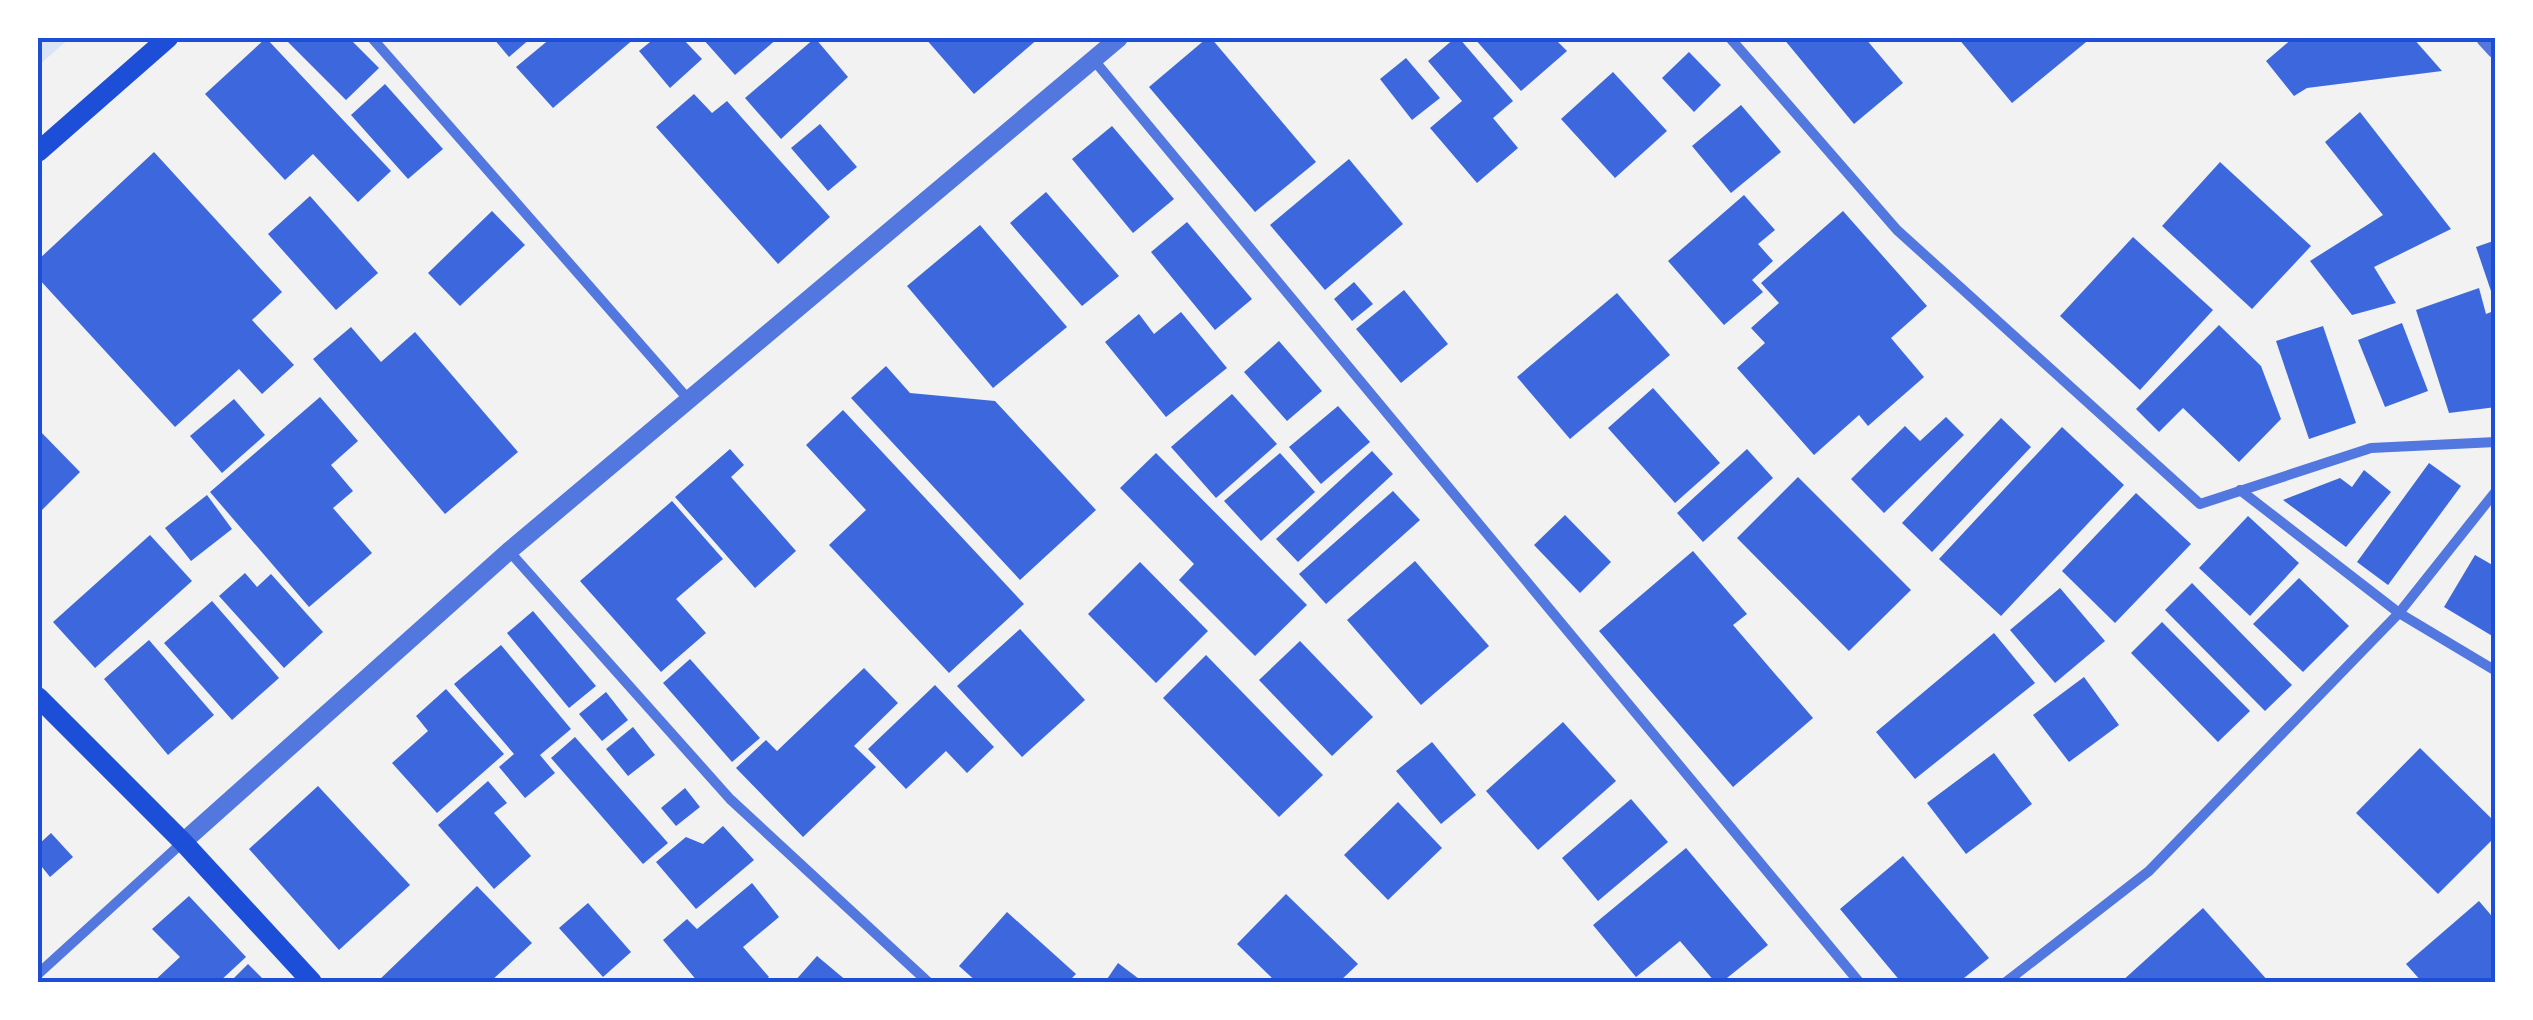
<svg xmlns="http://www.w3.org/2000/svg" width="2533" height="1020" viewBox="0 0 2533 1020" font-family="'Zilla Slab',serif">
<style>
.green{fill:#dbe4f7}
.building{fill:#3d67dc}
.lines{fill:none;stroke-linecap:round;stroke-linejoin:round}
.minor{stroke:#5277de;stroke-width:10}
.tertiary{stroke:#5277de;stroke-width:18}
.secondary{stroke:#1d4ed8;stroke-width:20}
.neatline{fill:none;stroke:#1d4ed8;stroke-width:4}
</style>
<rect width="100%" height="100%" fill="#f2f2f2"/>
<path class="green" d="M38,38H70L38,66Z"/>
<g class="building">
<path d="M266,38L391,171L358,202L313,154L285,180L205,94Z"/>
<path d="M284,38H349L379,68L346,100Z"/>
<path d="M493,38H531L509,57Z"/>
<path d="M551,38H635L553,108L516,67Z"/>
<path d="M655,38H682L702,59L670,88L639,51Z"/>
<path d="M702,38H778L735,75Z"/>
<path d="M815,38L848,77L781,139L745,98Z"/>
<path d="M925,38H1039L974,94Z"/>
<path d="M1207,38H1211L1316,162L1255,212L1149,87Z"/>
<path d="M1455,38H1459L1513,101L1493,118L1518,148L1477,183L1430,128L1462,101L1428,61Z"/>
<path d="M1474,38H1554L1567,51L1521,91Z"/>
<path d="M1783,38H1865L1903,83L1854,124Z"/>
<path d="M1958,38H2091L2012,103Z"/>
<path d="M2293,38H2413L2442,71L2307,88L2294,96L2266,61Z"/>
<path d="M1689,52L1721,85L1694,112L1662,78Z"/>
<path d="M1406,58L1440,98L1412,120L1380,79Z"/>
<path d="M1613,72L1667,131L1615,178L1561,119Z"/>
<path d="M385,84L443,149L408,179L351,115Z"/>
<path d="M694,94L712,113L727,101L830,217L778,264L656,127Z"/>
<path d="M1741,105L1781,152L1731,193L1692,146Z"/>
<path d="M2360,112L2451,229L2374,267L2396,303L2352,315L2310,261L2383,215L2325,142Z"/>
<path d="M820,124L857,167L828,191L791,148Z"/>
<path d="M1112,126L1174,199L1133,233L1072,159Z"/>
<path d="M154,152L282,292L252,320L294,365L262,394L239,369L175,427L38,278V260Z"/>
<path d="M1349,159L1403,224L1325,290L1270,225Z"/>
<path d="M2220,162L2311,246L2252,309L2162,226Z"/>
<path d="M1046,192L1119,276L1082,306L1010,223Z"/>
<path d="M1744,195L1775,230L1758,244L1773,261L1752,280L1763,292L1724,325L1668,261Z"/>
<path d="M310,196L378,273L336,310L268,234Z"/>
<path d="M492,211L525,245L460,306L428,273Z"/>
<path d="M1843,211L1927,306L1891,338L1924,377L1868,426L1859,415L1814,455L1737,368L1765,343L1751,328L1779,303L1761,283Z"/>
<path d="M1187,222L1252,299L1215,330L1151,252Z"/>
<path d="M980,225L1067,327L993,388L907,286Z"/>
<path d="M2133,237L2213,310L2140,390L2060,316Z"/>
<path d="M2496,240V293L2492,294L2476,247Z"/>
<path d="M1354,282L1373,304L1352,321L1334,299Z"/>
<path d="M2479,288L2486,314L2496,310V407L2449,413L2416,310Z"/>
<path d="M1404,290L1448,344L1401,383L1356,329Z"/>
<path d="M1617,293L1670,355L1570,439L1517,377Z"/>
<path d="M1181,312L1227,368L1166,417L1105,342L1139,314L1154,334Z"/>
<path d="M2402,323L2428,391L2385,407L2358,340Z"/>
<path d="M2219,325L2261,366L2281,419L2239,462L2183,408L2159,432L2136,409Z"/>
<path d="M2323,326L2356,423L2309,439L2276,341Z"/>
<path d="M351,327L381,362L415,332L518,452L445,514L313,359Z"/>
<path d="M1279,341L1322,391L1287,421L1244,372Z"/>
<path d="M886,366L910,393L995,401L1096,510L1020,580L851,398Z"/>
<path d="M1653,388L1720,463L1675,503L1608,428Z"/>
<path d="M1232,394L1277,444L1216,498L1171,447Z"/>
<path d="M320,397L358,441L331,465L353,491L333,508L372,553L309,607L210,492Z"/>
<path d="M234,399L265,435L222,473L190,436Z"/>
<path d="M1338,406L1370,442L1321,484L1289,447Z"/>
<path d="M843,410L1024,604L949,673L829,545L866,510L806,445Z"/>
<path d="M1946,417L1964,435L1884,513L1851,479L1905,426L1920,441Z"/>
<path d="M2001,418L2031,447L1932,552L1902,523Z"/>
<path d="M2062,427L2124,485L2001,616L1939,559Z"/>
<path d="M38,429L80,472L38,514Z"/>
<path d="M730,449L744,465L731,477L796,551L755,588L675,497Z"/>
<path d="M1747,449L1773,478L1703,542L1677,513Z"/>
<path d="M1372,451L1393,474L1298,562L1276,539Z"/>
<path d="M1156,453L1307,605L1255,656L1179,580L1194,564L1120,488Z"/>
<path d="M1280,453L1315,492L1261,541L1224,501Z"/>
<path d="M2429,463L2461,486L2388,585L2357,562Z"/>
<path d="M2364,470L2391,492L2346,547L2283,500L2340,478L2352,487Z"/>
<path d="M1798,477L1911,590L1849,651L1737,538Z"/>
<path d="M1393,491L1420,520L1326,604L1299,574Z"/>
<path d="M2136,493L2191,544L2115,623L2062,571Z"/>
<path d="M207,495L232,529L191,561L165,528Z"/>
<path d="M672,501L723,559L676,599L706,633L661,672L580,581Z"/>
<path d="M1565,515L1611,562L1580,593L1534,545Z"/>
<path d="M2248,516L2299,563L2250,616L2199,568Z"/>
<path d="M150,535L192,581L95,668L53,622Z"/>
<path d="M1693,551L1747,614L1733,625L1813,718L1733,787L1599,631Z"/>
<path d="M2475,555L2496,567L2494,637L2444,607Z"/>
<path d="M1415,561L1489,646L1421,705L1347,620Z"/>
<path d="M1140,562L1208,631L1156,683L1088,614Z"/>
<path d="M245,573L257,587L271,574L323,632L284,668L219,596Z"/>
<path d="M2299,578L2349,626L2303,672L2253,624Z"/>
<path d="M2192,583L2292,685L2265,711L2165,610Z"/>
<path d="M2060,588L2105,641L2055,683L2010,630Z"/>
<path d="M212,601L279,678L232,720L164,643Z"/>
<path d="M533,611L596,686L569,708L507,633Z"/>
<path d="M2162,622L2250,711L2218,742L2131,653Z"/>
<path d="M1020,629L1085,700L1022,757L957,686Z"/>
<path d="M1994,633L2035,683L1915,779L1876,732Z"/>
<path d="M149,640L214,715L168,755L104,679Z"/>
<path d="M1300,641L1373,717L1332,756L1259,680Z"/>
<path d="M501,645L571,729L540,755L555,773L525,798L499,767L514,754L454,684Z"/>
<path d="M1206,655L1323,775L1279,817L1163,698Z"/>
<path d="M690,659L760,738L732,762L663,683Z"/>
<path d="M864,668L898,703L854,746L876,767L803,837L736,768L766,740L777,751Z"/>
<path d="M2084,677L2119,725L2069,762L2033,715Z"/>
<path d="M935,685L994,747L967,773L946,751L906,789L868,749Z"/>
<path d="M446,689L504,754L437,813L392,763L428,731L416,716Z"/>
<path d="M606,692L628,720L602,741L579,714Z"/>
<path d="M1563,722L1616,781L1538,850L1486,791Z"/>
<path d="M633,727L655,755L628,776L606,749Z"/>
<path d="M575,737L668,843L643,864L551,758Z"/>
<path d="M1432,742L1476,795L1441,824L1396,771Z"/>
<path d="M2420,748L2496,823V836L2438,894L2356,813Z"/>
<path d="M1994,753L2032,804L1966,854L1927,803Z"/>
<path d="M488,781L507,803L494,813L531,856L494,889L438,825Z"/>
<path d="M318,786L410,885L339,950L249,849Z"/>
<path d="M685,788L700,807L676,826L661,808Z"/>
<path d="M1631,799L1668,842L1598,901L1562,858Z"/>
<path d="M1398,802L1442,848L1388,900L1344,855Z"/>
<path d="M723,826L754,860L696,909L656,862L686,837L703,844Z"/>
<path d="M51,833L73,857L50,877L38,862V845Z"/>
<path d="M1686,848L1768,945L1722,982H1715L1680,941L1636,977L1593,925Z"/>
<path d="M1903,856L1989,958L1959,982H1901L1840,909Z"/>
<path d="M752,883L779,917L743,947L769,977L763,982H698L663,940L687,919L697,929Z"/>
<path d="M477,886L532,943L490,982H377Z"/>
<path d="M1286,894L1358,964L1339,982H1276L1237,944Z"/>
<path d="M189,896L246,957L219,982H153L180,957L152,929Z"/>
<path d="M2479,901L2496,921V982H2422L2406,964Z"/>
<path d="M588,903L631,952L603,977L559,928Z"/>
<path d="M2203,908L2269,982H2121Z"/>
<path d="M1007,912L1076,974L1068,982H977L959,966Z"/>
<path d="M817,956L848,982H794Z"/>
<path d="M1118,963L1143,982H1105Z"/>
<path d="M248,964L266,982H230Z"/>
</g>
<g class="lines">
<g class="minor">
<path d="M372,38L689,400"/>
<path d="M1730,38L1897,230L2200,504L2371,448L2496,442"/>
<path d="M1093,59L1859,982"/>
<path d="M2240,490L2399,613L2496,671"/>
<path d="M509,551L730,799L928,982"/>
<path d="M38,974L183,842"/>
<path d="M2006,982L2149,871L2399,613L2496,491"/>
</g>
<g class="tertiary">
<path d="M2485,38L2496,50"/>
<path d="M183,842L509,551L1119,38"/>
</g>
<g class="secondary">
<path d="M38,152L168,38"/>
<path d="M38,697L183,842L312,982"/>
</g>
</g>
<rect width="2533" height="1020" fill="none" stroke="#ffffff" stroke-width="80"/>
<rect x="40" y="40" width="2453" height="940" class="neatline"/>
</svg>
